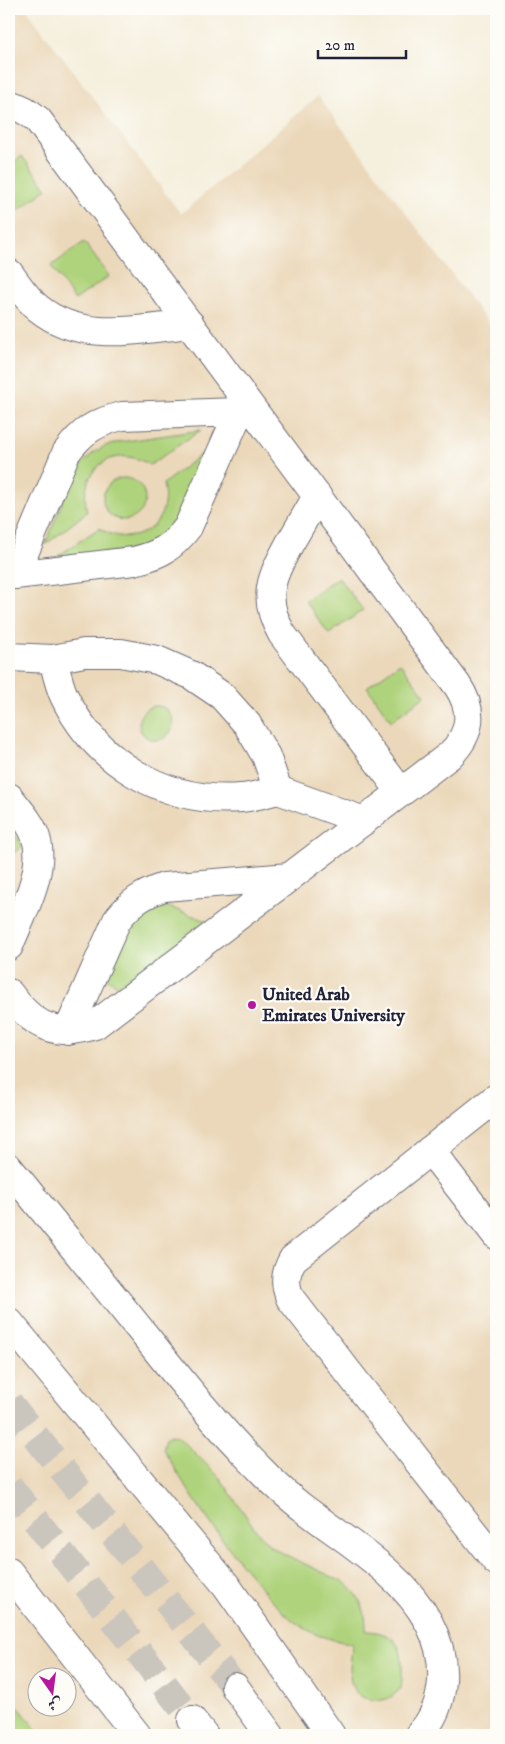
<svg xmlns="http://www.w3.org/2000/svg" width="505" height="1744" viewBox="0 0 505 1744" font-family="'IM FELL DW Pica',Amiri,serif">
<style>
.built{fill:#ebd8ba;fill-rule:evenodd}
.green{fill:#afd37c;stroke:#687a5c}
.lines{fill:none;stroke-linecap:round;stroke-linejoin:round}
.minor-tunnel{stroke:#cbc6bd;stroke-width:28;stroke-dasharray:28 14;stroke-linecap:butt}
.minor-casing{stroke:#6c6a74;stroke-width:30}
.minor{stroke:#fff;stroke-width:28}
.poi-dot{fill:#b5179e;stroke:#fdfcf7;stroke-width:2}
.labels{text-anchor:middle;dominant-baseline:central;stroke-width:4.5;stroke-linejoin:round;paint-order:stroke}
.poi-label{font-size:18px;font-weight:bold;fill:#22223b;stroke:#fdfcf7;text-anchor:start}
</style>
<rect width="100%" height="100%" fill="#fdfcf7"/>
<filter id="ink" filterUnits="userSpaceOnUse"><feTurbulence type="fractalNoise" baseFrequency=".02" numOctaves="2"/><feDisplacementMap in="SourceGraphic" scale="10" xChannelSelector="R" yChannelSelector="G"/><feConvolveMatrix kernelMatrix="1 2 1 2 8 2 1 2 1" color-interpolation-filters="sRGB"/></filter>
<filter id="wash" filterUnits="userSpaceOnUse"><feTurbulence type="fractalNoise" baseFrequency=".0096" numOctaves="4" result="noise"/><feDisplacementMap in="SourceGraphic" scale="20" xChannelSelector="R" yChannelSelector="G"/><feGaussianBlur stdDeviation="1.12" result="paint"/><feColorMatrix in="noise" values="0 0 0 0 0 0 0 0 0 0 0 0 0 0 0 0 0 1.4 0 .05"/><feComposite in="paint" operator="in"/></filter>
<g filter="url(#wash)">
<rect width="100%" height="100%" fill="#f5efdd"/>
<path class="built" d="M9,9H26L181,214L318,96L496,333V1735H9ZM38,1676H68V1706H38Z"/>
<g class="green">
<path d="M22,156L47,189L13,214L9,207V166Z"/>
<path d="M84,242L109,276L75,300L51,266Z"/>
<path d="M201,430L150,465C113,442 77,470 87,512L45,545L73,476L82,464L92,454L105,446L120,442Z"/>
<path d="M212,446L175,519L167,531L143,549L55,558L99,528C134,551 173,525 163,484Z"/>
<circle cx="124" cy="499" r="21"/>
<path d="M338,577L363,610L329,634L305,601Z"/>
<path d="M400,663L425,696L391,721L367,687Z"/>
<circle cx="156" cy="723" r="17"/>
<path d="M9,827L23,846L9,856Z"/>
<path d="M158,903L207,921L119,986L106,978L126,921Z"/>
<path d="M171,1435L177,1436L182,1440L220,1478L255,1529L270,1546L288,1556L345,1583C361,1596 366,1610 366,1631C393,1632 403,1644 402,1669C402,1677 403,1685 398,1691C392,1698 382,1702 373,1700C342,1696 351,1667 352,1644C336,1640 320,1638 306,1629C285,1618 269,1597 254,1579C219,1538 190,1495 163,1449L166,1438Z"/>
<path d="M9,1694L40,1735H9Z"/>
</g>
</g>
<g filter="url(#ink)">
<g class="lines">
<g class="minor-tunnel">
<path d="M9,1403L235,1687"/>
<path d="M9,1486L192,1720"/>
</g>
<g class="minor-casing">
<g id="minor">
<path d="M9,104C21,107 29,112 38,120L457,685C474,710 472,733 450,755L95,1025C55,1038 33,1026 9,993"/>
<path d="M9,273C18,285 26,298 38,308C82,344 139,329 190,324"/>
<path d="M239,412L188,527C172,548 159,555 134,561L15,575L66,453C82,431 96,422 122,416Z"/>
<path d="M317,496C308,512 299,528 290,543C271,578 261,597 282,634L401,792"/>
<path d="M9,657L53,659L84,653H121L157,660L191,675L222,696L247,724L266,756L278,790C266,793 253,797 241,798C166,804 96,763 64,696C59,685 56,671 53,659"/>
<path d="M278,790L364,821"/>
<path d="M9,797C18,809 30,821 35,835C48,868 21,915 9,946"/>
<path d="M68,1031L117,920C130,903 143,894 164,887L290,877"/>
<path d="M496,1098L293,1259C285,1273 284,1283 290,1298L496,1561"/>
<path d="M430,1150L496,1235"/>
<path d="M9,1168C55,1225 101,1281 147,1338C182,1382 217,1426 257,1466C274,1484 294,1502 314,1516C355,1547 404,1576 429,1623C448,1659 448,1704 419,1735"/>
<path d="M9,1322L226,1585L331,1735"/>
<path d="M9,1572L137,1735"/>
<path d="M235,1687L270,1735"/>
<path d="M192,1720L204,1735"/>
</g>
</g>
<use href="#minor" class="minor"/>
</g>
</g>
<circle class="poi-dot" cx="252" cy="1005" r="5"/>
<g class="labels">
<g class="poi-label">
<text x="262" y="995">United Arab<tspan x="262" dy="21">Emirates University</tspan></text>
</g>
</g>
<rect width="505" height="1744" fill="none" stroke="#fdfcf7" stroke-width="30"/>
<g transform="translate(52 1692) rotate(166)"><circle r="24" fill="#fdfcf7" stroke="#a5a5ac"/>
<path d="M0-4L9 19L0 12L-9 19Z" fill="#b5179e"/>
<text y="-8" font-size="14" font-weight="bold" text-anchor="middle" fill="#22223b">ش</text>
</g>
<path d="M318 50v8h88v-8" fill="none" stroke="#22223b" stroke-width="2.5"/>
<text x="325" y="50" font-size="15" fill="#22223b" stroke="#fdfcf7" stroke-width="4" paint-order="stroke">20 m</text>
</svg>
